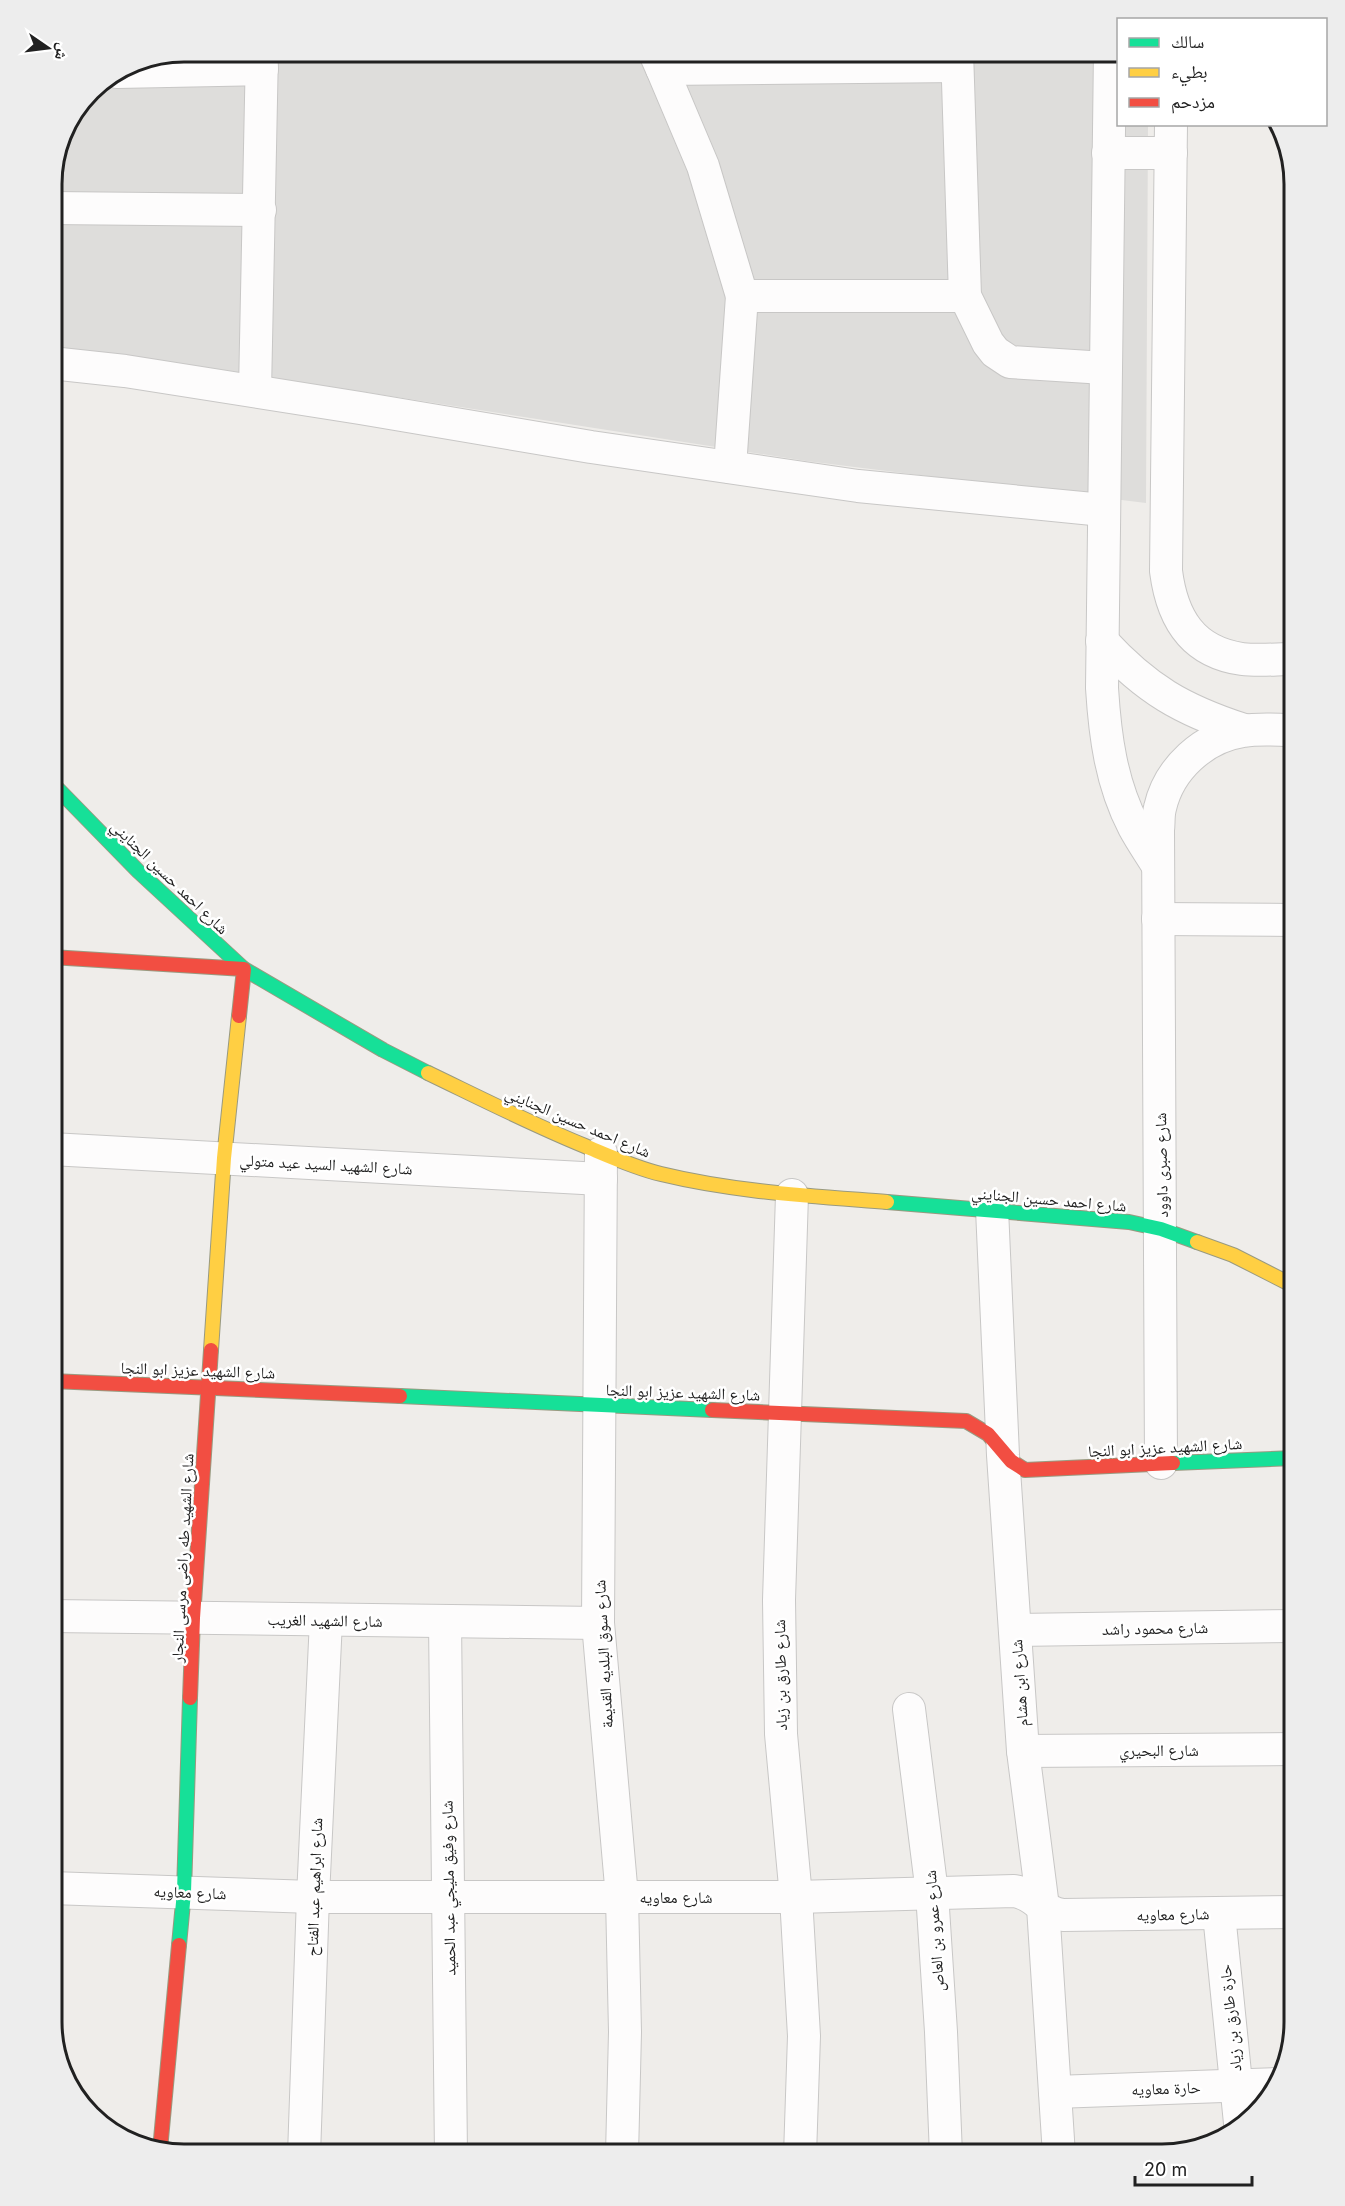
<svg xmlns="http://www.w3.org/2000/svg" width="1345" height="2206" viewBox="0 0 1345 2206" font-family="Inter,'Noto Naskh Arabic',sans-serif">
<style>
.residential{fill:#dedddb}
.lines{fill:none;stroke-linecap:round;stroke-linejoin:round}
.street-casing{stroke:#c8c7c6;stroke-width:34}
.fast-casing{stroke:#999a80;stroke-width:16}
.slow-casing{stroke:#999a80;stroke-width:16}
.jam-casing{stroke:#999a80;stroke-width:16}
.street{stroke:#fdfcfc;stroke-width:32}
.fast{stroke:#16e098;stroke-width:14}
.slow{stroke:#ffcf43;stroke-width:14}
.jam{stroke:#f24e42;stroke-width:14}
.labels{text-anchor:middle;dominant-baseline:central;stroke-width:5;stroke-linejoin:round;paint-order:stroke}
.street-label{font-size:16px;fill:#212121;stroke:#fff}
.rim{fill:none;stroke:#212121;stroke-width:3}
</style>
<rect width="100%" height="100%" fill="#efedea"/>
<path class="residential" d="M184,51H1118V124L1148,125L1146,503L806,461L173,362L51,348V175L65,125L90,90L133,61Z"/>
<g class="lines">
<g class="street-casing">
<g id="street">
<path d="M654,51L662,69L957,66"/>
<path d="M957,51L965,296L988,343L995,352L1010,362L1105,368"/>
<path d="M1110,51L1102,688C1105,736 1111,783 1134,827C1141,840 1150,853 1158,866"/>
<path d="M662,69L703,166L742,296"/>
<path d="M117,72L262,69"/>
<path d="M1171,124L1166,571C1172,618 1192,652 1242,659C1259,661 1277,659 1294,659"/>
<path d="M1108,153H1171"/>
<path d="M51,208L260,210"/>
<path d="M51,363L125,371L360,408L591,447L858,486L1103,510"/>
<path d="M255,391L262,51"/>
<path d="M730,467L742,296H965"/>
<path d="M1102,641C1146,689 1182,710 1244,730"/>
<path d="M1158,919L1294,920"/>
<path d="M51,1149L601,1179"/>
<path d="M601,1153L598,1623L622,1897L625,2032L622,2155"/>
<path d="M792,1195L779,1600L781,1734L796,1897L804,2036L800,2155"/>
<path d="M992,1209L1003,1455L1023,1751L1043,1907L1059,2155"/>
<path d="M1161,1463L1158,830C1159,823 1158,815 1160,808C1169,768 1204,737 1243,731C1259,728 1278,730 1294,730"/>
<path d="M51,1616L598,1623"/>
<path d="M445,1621L451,2155"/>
<path d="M1015,1630L1294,1626"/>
<path d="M909,1709L932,1893L941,2032L946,2155"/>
<path d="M1023,1751L1294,1749"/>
<path d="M51,1888L313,1897H796L1014,1891C1037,1895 1041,1912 1063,1915L1294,1912"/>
<path d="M1219,1914L1240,2123"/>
<path d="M1055,2092L1277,2084"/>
<path d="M304,2155L313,1897L326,1620"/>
</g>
</g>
<g class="fast-casing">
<g id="fast">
<path d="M51,782L138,871L244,969L383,1050L428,1073"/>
<path d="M887,1202L1129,1222L1161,1229L1197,1242"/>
<path d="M400,1396L712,1410"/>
<path d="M1173,1463L1294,1458"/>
<path d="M179,1945L184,1892L190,1698"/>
</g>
</g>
<g class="slow-casing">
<g id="slow">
<path d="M428,1073C480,1098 531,1124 585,1146C609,1156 635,1168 661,1174C735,1192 811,1196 887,1202"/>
<path d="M1197,1242L1233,1255L1294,1286"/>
<path d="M211,1350L224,1158L239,1016"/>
</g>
</g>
<g class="jam-casing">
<g id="jam">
<path d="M51,957L244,969L239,1016"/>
<path d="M51,1381L400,1396"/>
<path d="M712,1410L966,1421L988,1434L1011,1461L1025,1470L1173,1463"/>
<path d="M190,1698L193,1618L211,1350"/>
<path d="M160,2150L179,1945"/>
</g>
</g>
<use href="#street" class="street"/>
<use href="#fast" class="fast"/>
<use href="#slow" class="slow"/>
<use href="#jam" class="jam"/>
</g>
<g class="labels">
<g class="street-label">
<text transform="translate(170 877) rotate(44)">شارع احمد حسين الجنايني</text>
<text transform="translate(578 1122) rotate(23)">شارع احمد حسين الجنايني</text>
<text transform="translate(326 1164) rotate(3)">شارع الشهيد السيد عيد متولي</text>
<text transform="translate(1161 1165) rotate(-91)">شارع صبرى داوود</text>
<text transform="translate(1049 1199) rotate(5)">شارع احمد حسين الجنايني</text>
<text transform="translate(198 1370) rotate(2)">شارع الشهيد عزيز ابو النجا</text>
<text transform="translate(683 1392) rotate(2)">شارع الشهيد عزيز ابو النجا</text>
<text transform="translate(1165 1447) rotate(-3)">شارع الشهيد عزيز ابو النجا</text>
<text transform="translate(182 1558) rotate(-87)">شارع الشهيد طه راضى مرسى النجار</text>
<text transform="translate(325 1620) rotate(1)">شارع الشهيد الغريب</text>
<text transform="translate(1155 1628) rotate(-1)">شارع محمود راشد</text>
<text transform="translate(603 1654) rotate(-93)">شارع سوق البلديه القديمة</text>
<text transform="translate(780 1675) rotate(-91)">شارع طارق بن زياد</text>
<text transform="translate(1019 1683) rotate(-94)">شارع ابن هشام</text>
<text x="1159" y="1750">شارع البحيري</text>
<text transform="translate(314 1887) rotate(-88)">شارع ابراهيم عبد الفتاح</text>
<text transform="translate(448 1888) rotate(-91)">شارع وفيق مليجي عبد الحميد</text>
<text transform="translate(190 1892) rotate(2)">شارع معاويه</text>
<text x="676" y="1897">شارع معاويه</text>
<text transform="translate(1173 1914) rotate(-1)">شارع معاويه</text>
<text transform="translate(934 1931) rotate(-94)">شارع عمرو بن العاص</text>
<text transform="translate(1230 2018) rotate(-96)">حارة طارق بن زياد</text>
<text transform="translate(1166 2088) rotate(-2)">حارة معاويه</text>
</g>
</g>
<path d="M0 0H1345V2206H0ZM184 62H1162A122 122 0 0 1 1284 184V2022A122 122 0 0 1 1162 2144H184A122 122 0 0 1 62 2022V184A122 122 0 0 1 184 62Z" fill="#ededed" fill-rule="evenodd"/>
<path class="rim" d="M184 62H1162A122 122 0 0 1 1284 184V2022A122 122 0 0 1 1162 2144H184A122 122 0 0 1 62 2022V184A122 122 0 0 1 184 62Z"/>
<rect x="1117" y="18" width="210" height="108" fill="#ffffff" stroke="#a6a6a6" stroke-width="1.5"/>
<rect x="1129" y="38" width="30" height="9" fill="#16e098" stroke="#a6a6a6" stroke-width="1.5"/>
<text x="1171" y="48" font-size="18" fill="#212121">سالك</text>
<rect x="1129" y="68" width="30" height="9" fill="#ffcf43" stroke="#a6a6a6" stroke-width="1.5"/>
<text x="1171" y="78" font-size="18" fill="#212121">بطيء</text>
<rect x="1129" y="98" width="30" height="9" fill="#f24e42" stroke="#a6a6a6" stroke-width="1.5"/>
<text x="1171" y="108" font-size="18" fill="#212121">مزدحم</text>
<g transform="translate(48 48) rotate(104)" stroke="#ffffff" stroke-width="4.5" paint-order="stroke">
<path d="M0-4.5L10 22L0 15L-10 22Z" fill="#212121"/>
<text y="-9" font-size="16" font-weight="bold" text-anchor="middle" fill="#212121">ش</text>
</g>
<path d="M1135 2176v9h117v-9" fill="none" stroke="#212121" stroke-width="3"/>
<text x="1144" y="2176" font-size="18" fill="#212121" stroke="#ffffff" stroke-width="4.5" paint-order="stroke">20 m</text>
</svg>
